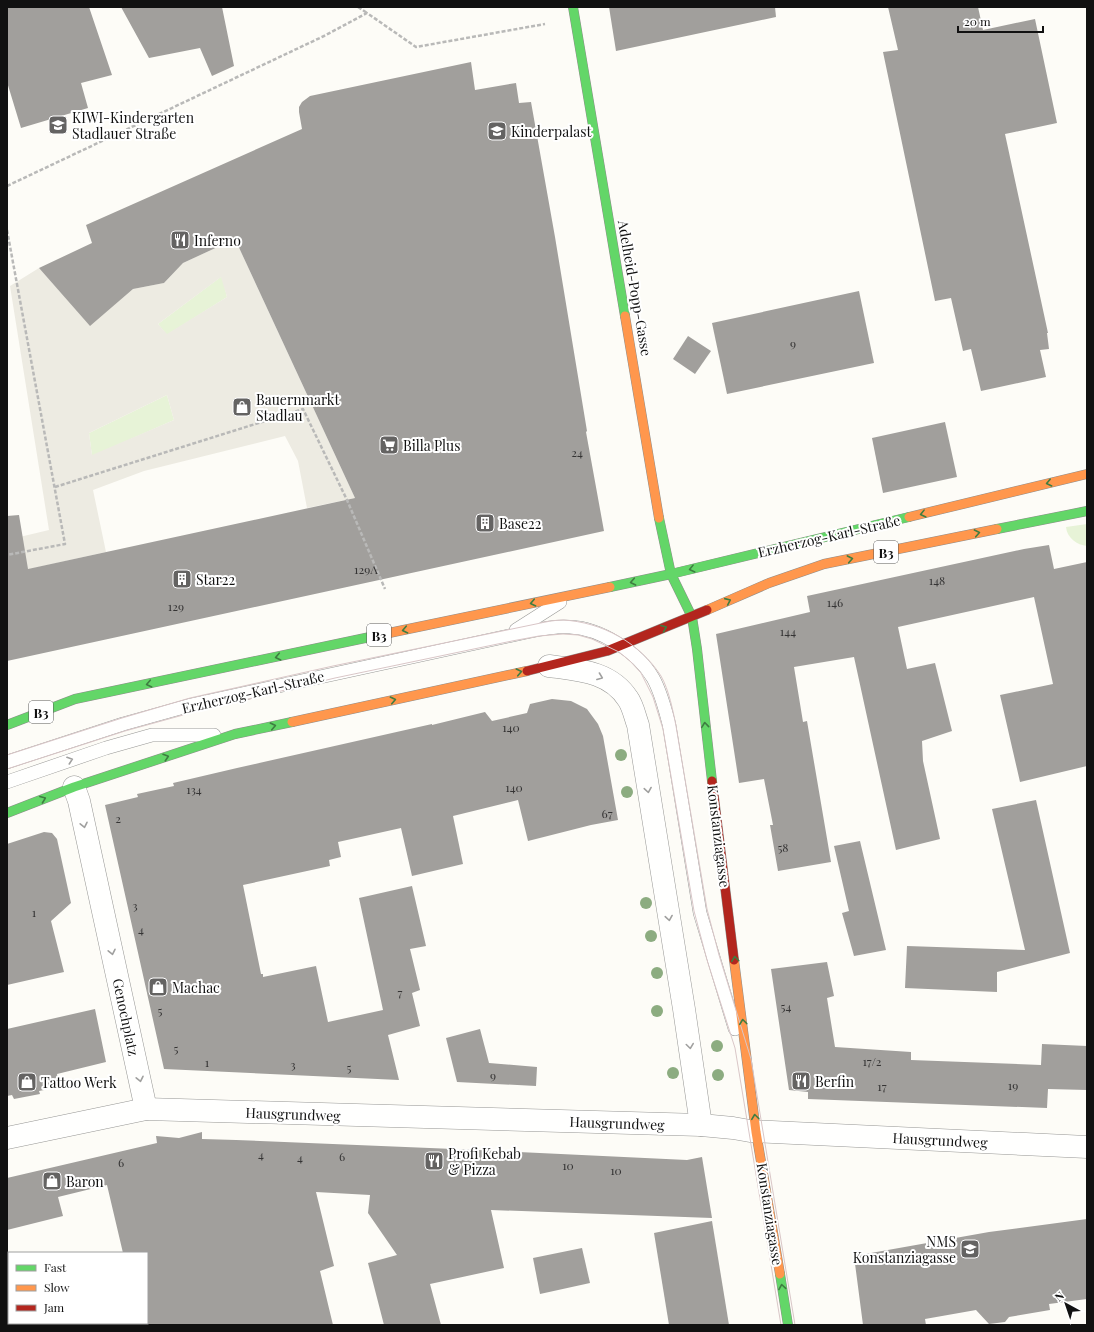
<svg xmlns="http://www.w3.org/2000/svg" width="1094" height="1332" viewBox="0 0 1094 1332" font-family="'Playfair Display',serif">
<style>
.green{fill:#e7f3d7}
.plaza{fill:#edebe2;fill-rule:evenodd}
.building{fill:#a19f9c}
.lines{fill:none;stroke-linecap:round;stroke-linejoin:round}
.lane-casing{stroke:#979795;stroke-width:14}
.street-casing{stroke:#979795;stroke-width:23}
.fast-casing{stroke:#8e8d8b;stroke-width:10}
.slow-casing{stroke:#8e8d8b;stroke-width:10}
.jam-casing{stroke:#8e8d8b;stroke-width:10}
.path{stroke:#b9b9b8;stroke-width:2.5;stroke-dasharray:4 2;stroke-linecap:butt}
.lane{stroke:#fffffe;stroke-width:13}
.street{stroke:#fffffe;stroke-width:22}
.fast{stroke:#63d668;stroke-width:9}
.slow{stroke:#ff974d;stroke-width:9}
.jam{stroke:#b3261e;stroke-width:9}
.tram{stroke:#d9c6c7;stroke-width:1}
.tree{fill:#8cac80}
.oneway{stroke:#3e7d41}
.oneway2{stroke:#a0a09f}
.labels{text-anchor:middle;dominant-baseline:central;stroke-width:4;stroke-linejoin:round;paint-order:stroke}
.number-label{font-size:12px;fill:#353434}
.shield{fill:#fff;stroke:#585858;stroke-width:1}
.shield-label{font-size:13px;font-weight:bold;fill:#111}
.poi-label{font-size:14px;fill:#111;stroke:#fff;text-anchor:start}
.street-label{font-size:14px;fill:#111;stroke:#fff}
</style>
<rect width="100%" height="100%" fill="#fdfcf7"/>
<g class="green">
<path d="M222,276L227,297L167,335L158,324Z"/>
<path d="M167,395L174,420L92,456L89,433Z"/>
<path d="M1087,524V546C1077,545 1067,538 1066,527Z"/>
</g>
<path class="plaza" d="M235,239L355,498L307,508L298,461L285,436L144,471L93,490L106,552L7,574V540L49,530L10,286L39,268L90,325L133,289L164,283L183,263ZM221,277L227,297L167,334L158,324ZM167,395L174,420L92,455L89,433Z"/>
<g class="building">
<path d="M7,7H89L112,75L81,83L88,108L21,128L7,82Z"/>
<path d="M121,7H222L234,66L212,76L200,48L149,58Z"/>
<path d="M609,7H775L776,17L616,51Z"/>
<path d="M888,7H978L983,30L1035,19L1057,123L1005,134L1048,333H1047L1049,349L1040,350L1046,377L981,391L971,349L963,351L951,298L935,301L883,52L898,50Z"/>
<path d="M471,62L475,90L516,83L519,103L531,102L555,237L587,431L586,432L604,531L7,661V516L19,515L28,569L355,498L235,239L183,263L164,283L133,289L90,326L39,268L92,243L86,225L302,129L299,112V107L302,102L310,96Z"/>
<path d="M859,291L874,363L727,394L712,323Z"/>
<path d="M688,336L711,351L695,374L673,359Z"/>
<path d="M945,422L957,477L883,493L872,438Z"/>
<path d="M1049,545L1054,569L1087,562V766L1020,782L1000,695L1053,684L1034,597L898,627L907,669L935,663L952,731L922,741L923,761L940,839L896,850L854,657L794,667L803,722L807,721L831,862L778,871L770,825H773L764,779L739,783L716,634L810,612L807,596L1024,549Z"/>
<path d="M552,699L571,701L587,709L598,724L603,736L618,820L591,825L528,841L518,800L453,816L463,864L412,876L401,828L338,842L341,857L329,860L330,866L243,885L261,974H263V977L316,966L328,1022L383,1010L359,898L412,886L426,946L410,949L420,990L412,993L420,1026L388,1035L399,1080L164,1069L105,805L138,797L137,794L174,786L173,783L237,768L432,724V725L485,712L492,721L527,713L530,704Z"/>
<path d="M1036,800L1070,953L997,972V992L905,988L907,946L1025,950L992,809Z"/>
<path d="M44,832L52,833L57,839L71,903L51,921L64,972L7,985V844Z"/>
<path d="M860,841L886,950L854,956L842,913L849,911L834,846Z"/>
<path d="M827,962L834,996L827,998L835,1047L911,1052V1060L1041,1065L1042,1044L1087,1046V1090L1048,1089L1047,1108L808,1099V1092L789,1090L771,969Z"/>
<path d="M95,1009L106,1062L57,1074L59,1084L43,1088L44,1090L39,1091L40,1094L14,1099L12,1095L7,1096V1029Z"/>
<path d="M480,1029L489,1063L537,1067L536,1086L457,1082L446,1038Z"/>
<path d="M202,1132V1139L236,1140L478,1150L687,1160L702,1157L712,1218L491,1210L504,1268L430,1284L441,1325H384L368,1263L397,1255L368,1213L370,1195L316,1192L334,1266L320,1271L333,1325H147V1253H123L107,1185L58,1197L63,1216L7,1230V1178L157,1143L156,1136L179,1138Z"/>
<path d="M1087,1219V1299L1049,1304L1050,1310L1009,1317L1005,1322L989,1324L976,1310L925,1319L926,1325H863L854,1256L989,1232Z"/>
<path d="M712,1221L729,1325H669L654,1233Z"/>
<path d="M582,1248L590,1283L540,1294L533,1258Z"/>
</g>
<g class="lines">
<g class="lane-casing">
<g id="lane">
<path d="M516,630L560,602"/>
<path d="M7,762L123,724L191,705L527,632C541,629 555,626 570,627C600,628 638,652 653,678C661,692 665,709 669,724L700,913L735,1029"/>
<path d="M7,782L106,748L152,735H214"/>
</g>
</g>
<g class="street-casing">
<g id="street">
<path d="M549,666C578,670 610,671 628,699C633,706 635,717 638,725L684,1009L701,1125"/>
<path d="M74,787L79,801L146,1109"/>
<path d="M7,1138L146,1109L701,1125L733,1128L750,1131L1087,1147"/>
</g>
</g>
<g class="fast-casing">
<g id="fast">
<path d="M573,7L625,316"/>
<path d="M659,518L671,574L692,617L697,649L712,781"/>
<path d="M997,529L1087,511"/>
<path d="M610,587L671,574L909,517"/>
<path d="M7,725L75,699L389,633"/>
<path d="M7,813L74,787L235,734L292,722"/>
<path d="M780,1274L788,1325"/>
</g>
</g>
<g class="slow-casing">
<g id="slow">
<path d="M625,316L659,518"/>
<path d="M909,517L1087,474"/>
<path d="M707,610L769,583L824,564L997,529"/>
<path d="M389,633L610,587"/>
<path d="M292,722L527,671"/>
<path d="M734,960L756,1132L780,1274"/>
</g>
</g>
<g class="jam-casing">
<g id="jam">
<path d="M527,671L607,651L707,610"/>
<path d="M712,781L734,960"/>
</g>
</g>
<g class="path">
<path d="M358,7L367,13"/>
<path d="M7,186L324,36L367,13L416,47L545,24"/>
<path d="M7,230L65,544L7,555"/>
<path d="M55,487L303,409L347,500L385,589"/>
</g>
<use href="#lane" class="lane"/>
<use href="#street" class="street"/>
<use href="#fast" class="fast"/>
<use href="#slow" class="slow"/>
<use href="#jam" class="jam"/>
<g class="tram">
<path d="M7,755L122,718L190,698L333,666L536,624C545,622 554,620 563,620C602,622 640,643 661,676C669,690 673,711 676,726L707,909L719,955L751,1059L795,1325"/>
<path d="M7,769L125,731L194,712L335,678L512,641L539,636L563,634L578,635L592,639L619,652L630,661L641,673L653,697L663,729L694,911L707,960L735,1048L781,1325"/>
</g>
</g>
<g class="tree">
<circle cx="621" cy="755" r="6"/>
<circle cx="627" cy="792" r="6"/>
<circle cx="646" cy="903" r="6"/>
<circle cx="651" cy="936" r="6"/>
<circle cx="657" cy="973" r="6"/>
<circle cx="657" cy="1011" r="6"/>
<circle cx="717" cy="1046" r="6"/>
<circle cx="673" cy="1073" r="6"/>
<circle cx="718" cy="1075" r="6"/>
</g>
<defs><path id="oneway-chevron" d="M-2-3.5L2.5 0L-2 3.5" fill="none" stroke-width="1.6" stroke-linecap="round" stroke-linejoin="round"/></defs>
<g class="oneway">
<use href="#oneway-chevron" transform="translate(1049 483) rotate(167)"/>
<use href="#oneway-chevron" transform="translate(923 514) rotate(166)"/>
<use href="#oneway-chevron" transform="translate(977 533) rotate(-11)"/>
<use href="#oneway-chevron" transform="translate(850 559) rotate(-11)"/>
<use href="#oneway-chevron" transform="translate(692 569) rotate(166)"/>
<use href="#oneway-chevron" transform="translate(633 582) rotate(169)"/>
<use href="#oneway-chevron" transform="translate(728 601) rotate(-24)"/>
<use href="#oneway-chevron" transform="translate(533 603) rotate(168)"/>
<use href="#oneway-chevron" transform="translate(664 628) rotate(-22)"/>
<use href="#oneway-chevron" transform="translate(405 630) rotate(168)"/>
<use href="#oneway-chevron" transform="translate(278 657) rotate(168)"/>
<use href="#oneway-chevron" transform="translate(519 672) rotate(-12)"/>
<use href="#oneway-chevron" transform="translate(149 684) rotate(168)"/>
<use href="#oneway-chevron" transform="translate(393 700) rotate(-12)"/>
<use href="#oneway-chevron" transform="translate(705 725) rotate(-96)"/>
<use href="#oneway-chevron" transform="translate(273 726) rotate(-12)"/>
<use href="#oneway-chevron" transform="translate(166 757) rotate(-18)"/>
<use href="#oneway-chevron" transform="translate(43 799) rotate(-21)"/>
<use href="#oneway-chevron" transform="translate(735 959) rotate(-97)"/>
<use href="#oneway-chevron" transform="translate(743 1022) rotate(-97)"/>
<use href="#oneway-chevron" transform="translate(755 1117) rotate(-97)"/>
<use href="#oneway-chevron" transform="translate(782 1287) rotate(-99)"/>
</g>
<g class="oneway2">
<use href="#oneway-chevron" transform="translate(600 677) rotate(21)"/>
<use href="#oneway-chevron" transform="translate(70 760) rotate(-19)"/>
<use href="#oneway-chevron" transform="translate(648 790) rotate(81)"/>
<use href="#oneway-chevron" transform="translate(84 825) rotate(78)"/>
<use href="#oneway-chevron" transform="translate(669 918) rotate(81)"/>
<use href="#oneway-chevron" transform="translate(112 952) rotate(78)"/>
<use href="#oneway-chevron" transform="translate(690 1046) rotate(82)"/>
<use href="#oneway-chevron" transform="translate(140 1079) rotate(78)"/>
</g>
<defs>
<g id="school-square" transform="scale(1)"><rect x="-9" y="-9" width="18" height="18" rx="4" fill="#646362" stroke="#fff"/><path d="M0-5L7-2L0 1L-7-2ZM-4 1L0 2.5L4 1V4Q0 6-4 4Z" fill="#fff"/></g>
<g id="restaurant-square" transform="scale(1)"><rect x="-9" y="-9" width="18" height="18" rx="4" fill="#646362" stroke="#fff"/><path d="M-5-6h1v4h1v-4h1v4h1v-4h1v5L-1.5 .5V6h-2V.5L-5-1ZM5-6V6H3V1.5H1.5Q1.5-4 5-6Z" fill="#fff"/></g>
<g id="shop-square" transform="scale(1)"><rect x="-9" y="-9" width="18" height="18" rx="4" fill="#646362" stroke="#fff"/><path d="M-5-2.5h2.3a2.7 3.5 0 0 1 5.4 0H5L5.5 6h-11ZM-1.5-2.5h3a1.5 2.3 0 0 0-3 0Z" fill="#fff"/></g>
<g id="supermarket-square" transform="scale(1)"><rect x="-9" y="-9" width="18" height="18" rx="4" fill="#646362" stroke="#fff"/><path d="M-6-5.5h2.5l.6 2H6L4.5 2H-2.5L-4.4-4H-6ZM-1.5 3.2a1.3 1.3 0 1 0 .1 0ZM3 3.2a1.3 1.3 0 1 0 .1 0Z" fill="#fff"/></g>
<g id="building-square" transform="scale(1)"><rect x="-9" y="-9" width="18" height="18" rx="4" fill="#646362" stroke="#fff"/><path d="M-4-6H4V6H1V3H-1V6H-4ZM-2.5-4.3h1.7v1.8h-1.7ZM.8-4.3h1.7v1.8H.8ZM-2.5-1h1.7V.8h-1.7ZM.8-1h1.7V.8H.8Z" fill="#fff"/></g>
</defs>
<g fill-rule="evenodd">
<use href="#school-square" x="58" y="125"/>
<use href="#school-square" x="497" y="131"/>
<use href="#restaurant-square" x="180" y="240"/>
<use href="#shop-square" x="242" y="407"/>
<use href="#supermarket-square" x="389" y="445"/>
<use href="#building-square" x="485" y="523"/>
<use href="#building-square" x="182" y="579"/>
<use href="#shop-square" x="158" y="987"/>
<use href="#restaurant-square" x="801" y="1081"/>
<use href="#shop-square" x="27" y="1082"/>
<use href="#restaurant-square" x="434" y="1161"/>
<use href="#shop-square" x="52" y="1181"/>
<use href="#school-square" x="970" y="1249"/>
</g>
<g class="labels">
<g class="number-label">
<text x="793" y="343">9</text>
<text x="577" y="452">24</text>
<text x="366" y="569">129A</text>
<text x="937" y="580">148</text>
<text x="835" y="602">146</text>
<text x="176" y="606">129</text>
<text x="788" y="631">144</text>
<text x="511" y="727">140</text>
<text x="514" y="787">140</text>
<text x="194" y="789">134</text>
<text x="607" y="813">67</text>
<text x="118" y="818">2</text>
<text x="783" y="847">58</text>
<text x="135" y="905">3</text>
<text x="34" y="912">1</text>
<text x="141" y="929">4</text>
<text x="400" y="992">7</text>
<text x="786" y="1006">54</text>
<text x="160" y="1010">5</text>
<text x="176" y="1048">5</text>
<text x="872" y="1061">17/2</text>
<text x="207" y="1062">1</text>
<text x="293" y="1064">3</text>
<text x="349" y="1067">5</text>
<text x="493" y="1075">9</text>
<text x="1013" y="1085">19</text>
<text x="882" y="1086">17</text>
<text x="261" y="1154">4</text>
<text x="342" y="1156">6</text>
<text x="300" y="1157">4</text>
<text x="121" y="1162">6</text>
<text x="568" y="1165">10</text>
<text x="616" y="1170">10</text>
</g>
<g class="shield">
<rect x="874" y="541" width="24" height="22" rx="3"/>
<rect x="367" y="624" width="24" height="22" rx="3"/>
<rect x="29" y="701" width="24" height="22" rx="3"/>
</g>
<g class="shield-label">
<text x="886" y="552">B3</text>
<text x="379" y="635">B3</text>
<text x="41" y="712">B3</text>
</g>
<g class="poi-label">
<text x="72" y="117">KIWI-Kindergarten<tspan x="72" dy="16">Stadlauer Straße</tspan></text>
<text x="511" y="131">Kinderpalast</text>
<text x="194" y="240">Inferno</text>
<text x="256" y="399">Bauernmarkt<tspan x="256" dy="16">Stadlau</tspan></text>
<text x="403" y="445">Billa Plus</text>
<text x="499" y="523">Base22</text>
<text x="196" y="579">Star22</text>
<text x="172" y="987">Machac</text>
<text x="815" y="1081">Berfin</text>
<text x="41" y="1082">Tattoo Werk</text>
<text x="448" y="1153">Profi Kebab<tspan x="448" dy="16">&amp; Pizza</tspan></text>
<text x="66" y="1181">Baron</text>
<text x="956" y="1241" text-anchor="end">NMS<tspan x="956" dy="16">Konstanziagasse</tspan></text>
</g>
<g class="street-label">
<text transform="translate(635 288) rotate(80)">Adelheid-Popp-Gasse</text>
<text transform="translate(829 536) rotate(-13)">Erzherzog-Karl-Straße</text>
<text transform="translate(253 692) rotate(-13)">Erzherzog-Karl-Straße</text>
<text transform="translate(719 836) rotate(83)">Konstanziagasse</text>
<text transform="translate(126 1017) rotate(78)">Genochplatz</text>
<text transform="translate(293 1114) rotate(2)">Hausgrundweg</text>
<text transform="translate(617 1123) rotate(2)">Hausgrundweg</text>
<text transform="translate(940 1140) rotate(3)">Hausgrundweg</text>
<text transform="translate(770 1214) rotate(81)">Konstanziagasse</text>
</g>
</g>
<rect width="1094" height="1332" fill="none" stroke="#111111" stroke-width="16"/>
<rect x="8" y="1252" width="140" height="72" fill="#ffffff" stroke="#a0a0a0"/>
<rect x="16" y="1265" width="20" height="6" fill="#63d668" stroke="#a0a0a0"/>
<text x="44" y="1272" font-size="12" fill="#111111">Fast</text>
<rect x="16" y="1285" width="20" height="6" fill="#ff974d" stroke="#a0a0a0"/>
<text x="44" y="1292" font-size="12" fill="#111111">Slow</text>
<rect x="16" y="1305" width="20" height="6" fill="#b3261e" stroke="#a0a0a0"/>
<text x="44" y="1312" font-size="12" fill="#111111">Jam</text>
<g transform="translate(1066 1304) rotate(320)" stroke="#ffffff" stroke-width="3" paint-order="stroke">
<path d="M0-3L7 15L0 10L-7 15Z" fill="#111111"/>
<text y="-6" font-size="11" font-weight="bold" text-anchor="middle" fill="#111111">N</text>
</g>
<path d="M958 26v6h85v-6" fill="none" stroke="#111111" stroke-width="2"/>
<text x="964" y="26" font-size="12" fill="#111111" stroke="#ffffff" stroke-width="3" paint-order="stroke">20 m</text>
</svg>
